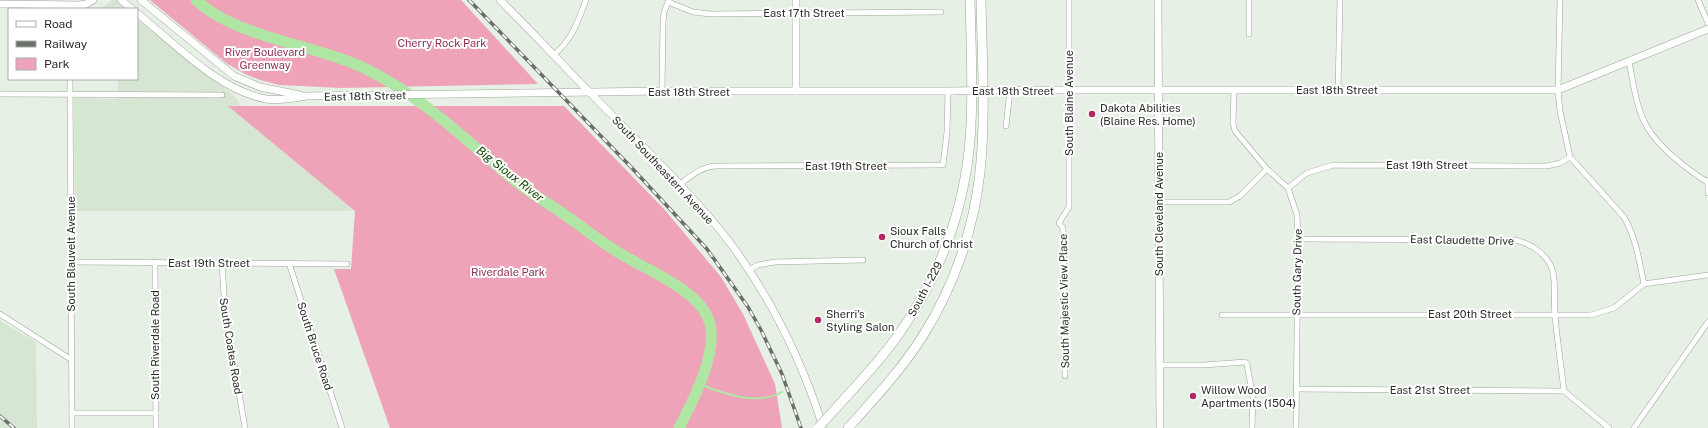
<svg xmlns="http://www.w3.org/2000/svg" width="1708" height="428" viewBox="0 0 1708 428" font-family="'Public Sans',sans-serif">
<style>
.built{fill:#d7e5d3}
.green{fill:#eea3b9}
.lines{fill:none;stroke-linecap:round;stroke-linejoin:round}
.stream{stroke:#b0e6a3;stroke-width:2}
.river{stroke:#b0e6a3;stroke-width:11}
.street-casing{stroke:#9ca59a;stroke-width:6}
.secondary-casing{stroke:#9ca59a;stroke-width:8}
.highway-casing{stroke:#9ca59a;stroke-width:10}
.street{stroke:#fff;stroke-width:5}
.secondary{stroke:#fff;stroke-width:7}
.highway{stroke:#fff;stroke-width:9}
.rail-casing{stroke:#6a7069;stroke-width:3.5}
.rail{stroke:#fff;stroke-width:2;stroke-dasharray:6;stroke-linecap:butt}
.secondary-bridge-casing{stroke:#9ca59a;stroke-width:8;stroke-linecap:butt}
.highway-bridge-casing{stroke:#9ca59a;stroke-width:10;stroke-linecap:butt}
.secondary-bridge{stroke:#fff;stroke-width:7}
.highway-bridge{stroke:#fff;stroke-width:9}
.poi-dot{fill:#b52963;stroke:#fff;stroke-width:1.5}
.labels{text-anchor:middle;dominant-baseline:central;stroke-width:4;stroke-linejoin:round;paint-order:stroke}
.street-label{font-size:11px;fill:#282c27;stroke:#fff}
.park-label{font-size:11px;fill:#902e53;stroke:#fff}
.poi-label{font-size:11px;fill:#282c27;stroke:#fff;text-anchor:start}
.water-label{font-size:12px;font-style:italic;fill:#124500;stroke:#fff}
</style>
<rect width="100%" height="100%" fill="#e7f0e4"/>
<g class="built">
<path d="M112,0H117L128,9H101Z"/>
<path d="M137,16L219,83L237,99L241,106H229L355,211H75L74,98L118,99V79H137Z"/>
<path d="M0,321L36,342L37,428H0Z"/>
</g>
<g class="green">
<path d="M150,0H461L538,84L342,88L279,85L260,80L245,74L226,63Z"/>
<path d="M228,106H564L664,209L721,277L743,314L775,384L782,428H390L334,269H351L355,211Z"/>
</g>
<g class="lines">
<path class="stream" d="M699,384C724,394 758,406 782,392"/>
<path class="river" d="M196,0C236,38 314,44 364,68C420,95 463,137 510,177C526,190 544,201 561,212C581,226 600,242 621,254C647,270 696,289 708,318C721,348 693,401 679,428"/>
<g class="street-casing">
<g id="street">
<path d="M1249,0V34"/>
<path d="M1560,0L1558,90L1560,111L1570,157L1624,217C1636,238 1639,260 1644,284"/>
<path d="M1698,0L1708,23"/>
<path d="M668,2L693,12L710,14L941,12"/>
<path d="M554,55C573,38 577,23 586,0"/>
<path d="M1629,62C1633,80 1635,102 1643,119C1654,145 1684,167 1707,182"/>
<path d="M70,79L72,428"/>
<path d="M1234,90L1233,123L1235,131L1267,169L1288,188L1297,215L1298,239L1296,428"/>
<path d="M1338,90L1340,0"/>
<path d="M662,91L663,23L664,12L669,0"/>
<path d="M0,94L222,95"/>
<path d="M1006,126L1010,91"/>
<path d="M1708,180V193"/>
<path d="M680,184C691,176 701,167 715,166L943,165L947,132L948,91"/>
<path d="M1288,188L1307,173L1333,165L1547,166L1560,163L1570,157"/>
<path d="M1159,202H1229L1240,196L1267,169"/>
<path d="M1298,239L1515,240C1529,243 1544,252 1551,266C1557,280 1553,299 1555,315C1557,340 1561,365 1564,391L1609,428"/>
<path d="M71,262L347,264"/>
<path d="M155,262L156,428"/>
<path d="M222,263L225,310L245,428"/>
<path d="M289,263L342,428"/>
<path d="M749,270L758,265L775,262L863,260"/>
<path d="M0,314L72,360"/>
<path d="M1222,315H1591L1614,308L1644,284L1708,275"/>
<path d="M1160,365H1204L1245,362L1247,364L1253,398L1252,428"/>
<path d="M1065,376L1063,228L1059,223L1069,207V0"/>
<path d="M1296,389L1564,391"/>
<path d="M72,413H156"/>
<path d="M1634,428L1708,322"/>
</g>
</g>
<g class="secondary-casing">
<g id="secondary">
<path d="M121,0L132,9"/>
<path d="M141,0L234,76L260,87L300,95"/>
<path d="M500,0C537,37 573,76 610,113C651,155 695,197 731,244C772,300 802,361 823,427"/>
<path d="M1158,0L1160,428"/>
<path d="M0,4L80,5L86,4L93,0"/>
<path d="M137,13C174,43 218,90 266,99C279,101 293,98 306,96L662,91H953"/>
<path d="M1001,90H1558L1708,29"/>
<path d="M796,91V0"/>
</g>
</g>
<g class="highway-casing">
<g id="highway">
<path d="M846,397C865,376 885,355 901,331C943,271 968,199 971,124C973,83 971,41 970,0"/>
<path d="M848,428C875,398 903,368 924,334C954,286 974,229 980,172C986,116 982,57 981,0"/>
</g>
</g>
<use href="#street" class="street"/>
<use href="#secondary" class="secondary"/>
<use href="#highway" class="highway"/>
<g class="rail-casing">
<g id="rail">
<path d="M469,0L631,167L707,249L748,307L761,330L782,374L801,428"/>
<path d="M0,416L14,428"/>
</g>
</g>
<use href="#rail" class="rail"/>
<g class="secondary-bridge-casing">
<path id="secondary-bridge" d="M953,91L1001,90"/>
</g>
<g class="highway-bridge-casing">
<path id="highway-bridge" d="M818,428L846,397"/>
</g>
<use href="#secondary-bridge" class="secondary-bridge"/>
<use href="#highway-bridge" class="highway-bridge"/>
</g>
<g class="poi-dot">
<circle cx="1092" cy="114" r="4"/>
<circle cx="882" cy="237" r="4"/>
<circle cx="818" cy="320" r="4"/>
<circle cx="1193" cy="396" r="4"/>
</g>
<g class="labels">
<g class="street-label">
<text x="804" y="13">East 17th Street</text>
<text x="1337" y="90">East 18th Street</text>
<text x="1013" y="91">East 18th Street</text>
<text x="689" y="92">East 18th Street</text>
<text transform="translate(365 96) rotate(-1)">East 18th Street</text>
<text transform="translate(1069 103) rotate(-90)">South Blaine Avenue</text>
<text x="1427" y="165">East 19th Street</text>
<text x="846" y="166">East 19th Street</text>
<text transform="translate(663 170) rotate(47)">South Southeastern Avenue</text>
<text transform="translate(1159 214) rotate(-90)">South Cleveland Avenue</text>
<text transform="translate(1462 240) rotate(1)">East Claudette Drive</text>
<text transform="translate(71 254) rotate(-90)">South Blauvelt Avenue</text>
<text x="209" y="263">East 19th Street</text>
<text transform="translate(1297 272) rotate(-89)">South Gary Drive</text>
<text transform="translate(925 289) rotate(-62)">South I-229</text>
<text transform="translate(1064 301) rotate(-91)">South Majestic View Place</text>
<text x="1470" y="314">East 20th Street</text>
<text transform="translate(155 345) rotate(-90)">South Riverdale Road</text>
<text transform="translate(231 346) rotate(81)">South Coates Road</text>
<text transform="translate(315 346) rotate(72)">South Bruce Road</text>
<text x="1430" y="390">East 21st Street</text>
</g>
<g class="park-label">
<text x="442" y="43">Cherry Rock Park</text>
<text x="265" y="52">River Boulevard<tspan x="265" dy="13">Greenway</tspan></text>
<text x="508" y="272">Riverdale Park</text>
</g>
<g class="poi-label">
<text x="1100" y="108">Dakota Abilities<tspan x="1100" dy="13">(Blaine Res. Home)</tspan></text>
<text x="890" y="231">Sioux Falls<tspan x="890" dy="13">Church of Christ</tspan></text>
<text x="826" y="314">Sherri's<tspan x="826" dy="13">Styling Salon</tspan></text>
<text x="1201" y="390">Willow Wood<tspan x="1201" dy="13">Apartments (1504)</tspan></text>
</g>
<g class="water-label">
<text transform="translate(510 174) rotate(38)">Big Sioux River</text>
</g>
</g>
<rect x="8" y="8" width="130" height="72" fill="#ffffff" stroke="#a9aba9"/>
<rect x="16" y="21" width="20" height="6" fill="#ffffff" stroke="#a9aba9"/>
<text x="44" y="28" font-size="12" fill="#282c27">Road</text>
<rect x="16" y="41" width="20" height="6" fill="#6a7069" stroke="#a9aba9"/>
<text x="44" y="48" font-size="12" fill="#282c27">Railway</text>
<rect x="16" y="58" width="20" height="12" fill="#eea3b9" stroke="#a9aba9"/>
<text x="44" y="68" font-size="12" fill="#282c27">Park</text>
</svg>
